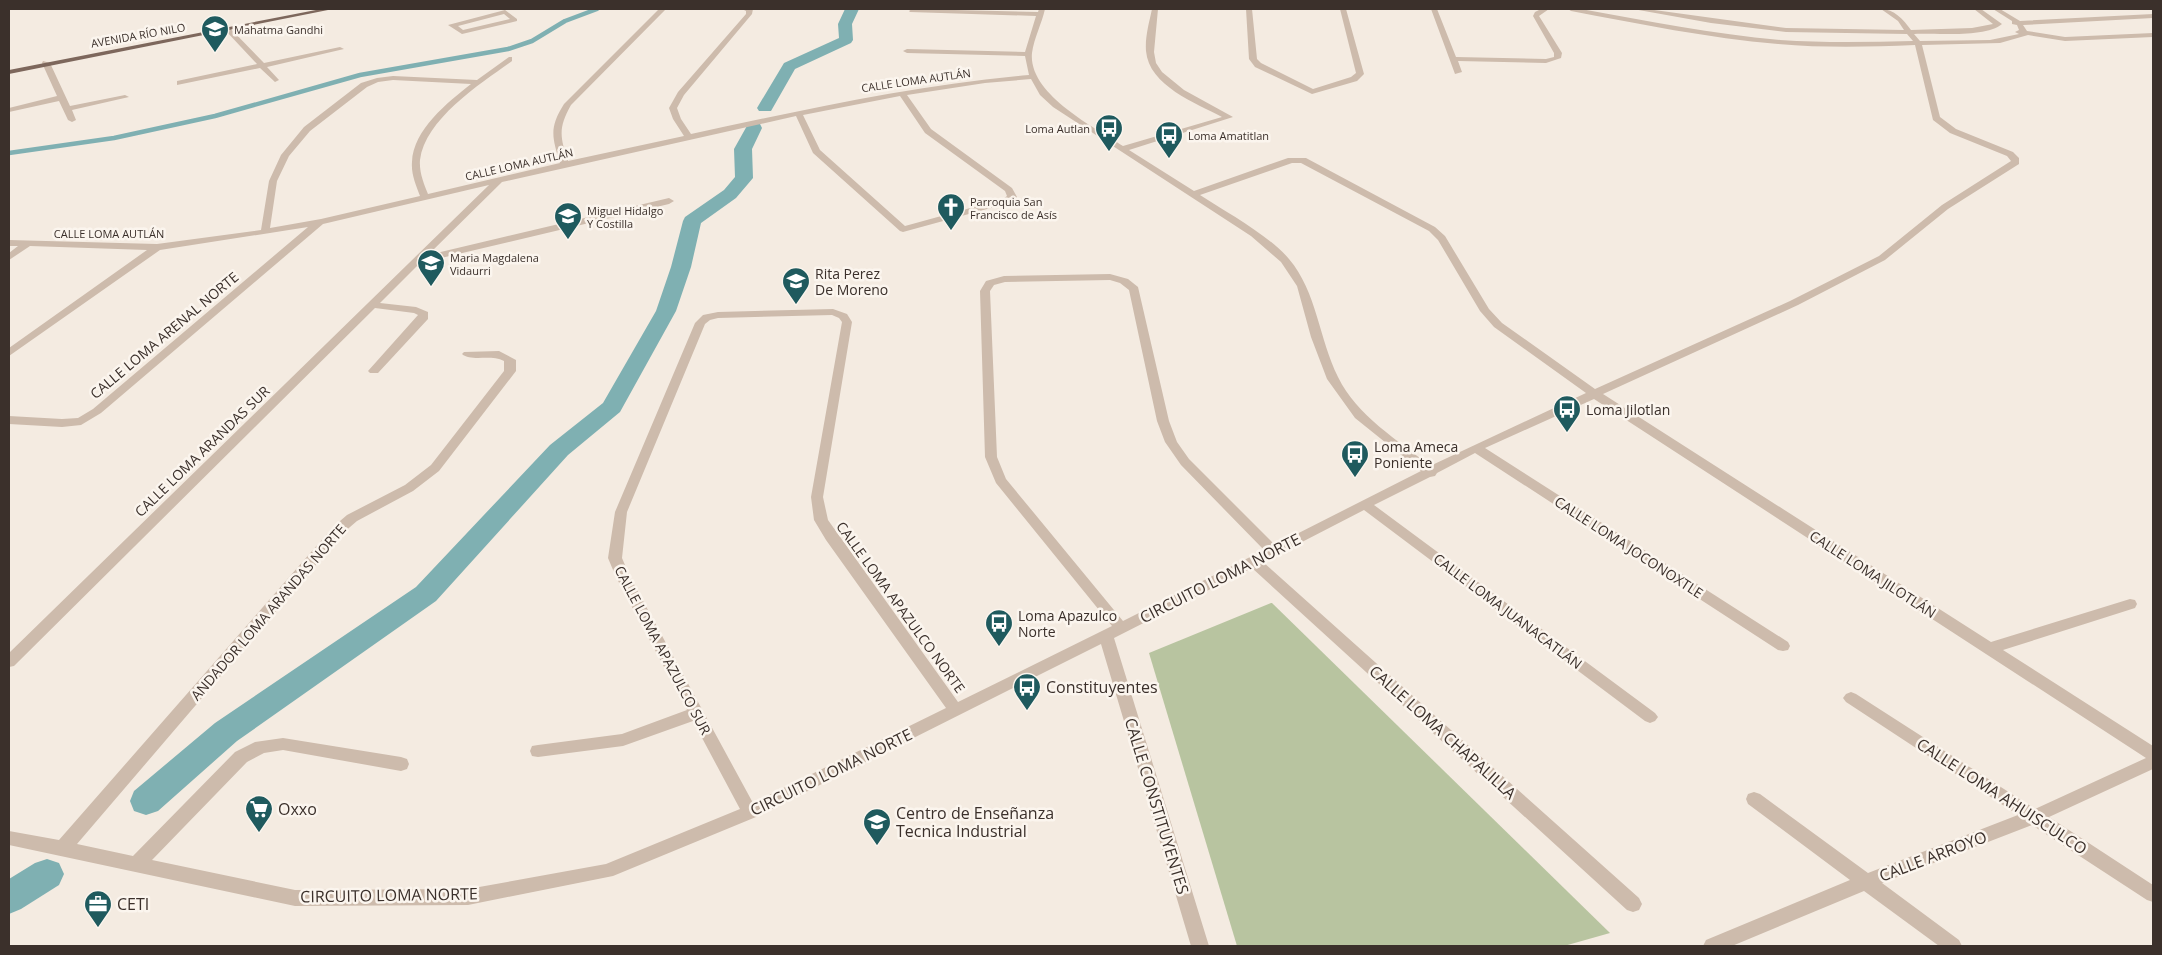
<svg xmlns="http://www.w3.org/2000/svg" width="2162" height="955" viewBox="0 0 2162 955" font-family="'Open Sans',sans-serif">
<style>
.green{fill:#b8c4a0}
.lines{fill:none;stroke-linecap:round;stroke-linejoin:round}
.stream{stroke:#7fb0b2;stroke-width:4.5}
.canal{fill:#7fb0b2;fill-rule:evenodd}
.minor{fill:#cdbbac;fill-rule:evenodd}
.major{fill:#7d675c;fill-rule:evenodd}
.labels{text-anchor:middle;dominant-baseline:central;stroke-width:5;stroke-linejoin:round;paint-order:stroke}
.far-poi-label{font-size:11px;fill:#3b302b;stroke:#fbf5ee;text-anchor:start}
.far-street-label{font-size:11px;fill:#3b302b;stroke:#fbf5ee}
.poi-label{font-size:14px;fill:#3b302b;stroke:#fbf5ee;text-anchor:start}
.street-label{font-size:14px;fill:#3b302b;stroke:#fbf5ee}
.near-street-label{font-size:16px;fill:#3b302b;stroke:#fbf5ee}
.near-poi-label{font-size:16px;fill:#3b302b;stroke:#fbf5ee;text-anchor:start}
</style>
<rect width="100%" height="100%" fill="#f4ebe1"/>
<path class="green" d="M1271,603H1272L1610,933L1564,946H1237L1149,653Z"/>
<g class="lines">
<path class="stream" d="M9,153L114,138L215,116L360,75L508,49L532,41L565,21L597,9"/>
<g class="canal">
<path d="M845,9H859L852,24L853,40L851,43L795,69L771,111H759L757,108L784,63L839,38L838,24Z"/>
<path d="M754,123L760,124L762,128L752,149L753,178L736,198L701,223L691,267L676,311L620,412L568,455L436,601L237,741L158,811L146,815L134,811L130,801L134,791L215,723L416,587L550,445L603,403L656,311L671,267L683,221L685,217L724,190L735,177L734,149L748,124Z"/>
<path d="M47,859L59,863L64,874L59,885L21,909L9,914V879L35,863Z"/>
</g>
<g class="minor">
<path d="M659,9H666L571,105C558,128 560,137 568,161L684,136L673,119L669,108L678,92L746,14V11L742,9H753L752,14L684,95L677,108L681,119L691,134C803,110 914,85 1029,75L1025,56L907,53L903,51L907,49L1025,52L1036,16L910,12L909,11L912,9L1038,12L1039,9H1045C1042,23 1034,38 1032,53C1028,94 1094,127 1123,146L1222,117C1196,103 1149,86 1146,51C1145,37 1149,23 1152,9H1158L1154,52L1156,63L1162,72L1184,90L1233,117L1129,150L1194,191L1288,158H1306L1435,227L1445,236L1489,309L1502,323L1595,389L1790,301L1879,256L1942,205L2011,161L2007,156L1950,133L1933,120L1915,45C1869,47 1823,48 1778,44C1708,38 1640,24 1571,11L1568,9H1581C1647,21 1713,34 1780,40C1824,43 1869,42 1913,41L1907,34L1786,32L1711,23L1633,9H1647L1786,28L1904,30L1898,21L1881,9C1894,9 1903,19 1911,30L1972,28L1993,24L1974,9H1981L2002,24C1986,38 1936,33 1914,34L1920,41L1990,40L2019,34L2015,32L2019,30L2017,25L2012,24V21L1993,9H2000L2020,21L2153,14V18L2023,25L2027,31L2065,37L2153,33V37L2065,41L2028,35L2000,43L1922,45L1940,117L1956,129L2013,152L2019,158V164L1948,209L1885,260L1798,305L1603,394L1991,642L2130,599L2135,600L2137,604L2135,608L2003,650L2153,746V769L2049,817L2153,885V902L2147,900L2032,825L1882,883L1959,940L1962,946H1939L1864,891L1732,946H1703L1706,940L1850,880L1748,804L1746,799L1748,794L1754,792L1760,794L1868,873L2018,815L1846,702L1843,698L1846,694L1851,692L1856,694L2035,809L2146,758L1594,399L1485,448L1788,642L1790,646L1788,650L1783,651L1778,650L1475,453L1437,473L1435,476L1430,477L1374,505L1655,713L1658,717L1655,721L1650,723L1645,721L1364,510L1263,562L1639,898L1642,904L1639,910L1633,912L1627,910L1252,568L1114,638L1209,946H1191L1101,644L756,817L613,876L468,905L295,906L9,845V831L59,840L333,527L347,515L405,485L431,465L504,371V361C491,354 471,362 462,354L464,352L499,351L516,360V371L439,471L413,491L357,521L343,533L77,844L133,856L235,752L255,742L283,738L401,757L407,759L409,764L407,769L401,771L283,750L264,753L247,762L152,860L295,890L468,889L606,864L740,809L693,721L623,746L538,757L532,756L530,751L532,746L538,745L622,734L687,710L616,577L608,558L615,512L695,323L703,315L718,312L833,309L847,314L852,322L823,497L828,520L958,702L1112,626L996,483L985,457L980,291L986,281L1004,276L1110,274L1128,279L1138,287L1169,421L1177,442L1189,459L1275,545L1421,471L1355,418L1327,379L1311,337L1297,286L1281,262L1251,236L1053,107L1040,95L1031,79L985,83L907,95L931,129L1012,188L1017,197L1009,203L903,232L900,231L813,153L796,116L502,182L428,255L669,198L674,201L669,204L420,263L380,303L416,307L428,312V319L378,373H370L368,371L418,315L414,313L375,308L14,666L9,667V653L489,185L323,224L101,413L81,425L62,427L9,424V416L62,419L78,418L93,409L308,227L160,250L9,356V348L147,250L30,246L9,260V253L18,246H9V240L157,244L261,230L269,181L281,155L304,127L361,83L377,78L393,76L477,80L509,57H512V61C481,83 425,119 420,160C419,172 424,184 428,194L560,163C552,137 549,128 564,104ZM393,80L471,84C448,102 413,130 412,162C411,174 416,185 420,196L321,219L270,228L277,181L289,156L310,131L367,87L378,82ZM900,96L925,133L1005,191L1007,196L1003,199L905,226L820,150L803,115ZM1292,163H1301L1429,231L1438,240L1480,311L1494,327L1586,393L1430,466C1398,440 1357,416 1338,377C1319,339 1317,292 1289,259C1270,236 1226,212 1200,195ZM1110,280L1120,283L1129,290L1157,421L1165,442L1181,465L1264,550L1123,621L1006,479L997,457L990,291L994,285L1005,282ZM832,315L839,318L842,322L811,497L814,520L826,540L946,708L753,803L630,577L622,558L627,512L705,324L710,320L718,318Z"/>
<path d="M1246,9H1252L1257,59L1261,63L1313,89L1351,77L1356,73L1340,9H1346L1364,74L1357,81L1312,94L1255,67L1249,59Z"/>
<path d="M1431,9H1437L1456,57L1546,59L1554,57V53L1533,16L1535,12L1541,9H1549L1539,16L1562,53L1561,58L1546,63L1458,61L1462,72L1455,74Z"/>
<path d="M505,10L517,19V21L462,34L448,25ZM504,14L510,19L463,30L458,26Z"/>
<path d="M229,27L264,63L340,47L344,49L267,67L279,80L275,82L260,68L177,85V81L257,64L226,31L225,29Z"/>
<path d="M43,61L50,63L70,106L125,95L129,97L72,110L76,120L72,122L68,120L59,101L9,112V108L57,96L42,63Z"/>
</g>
<path class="major" d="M321,9H333L9,74V70Z"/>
</g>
<defs>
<g id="school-pin" transform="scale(1.4375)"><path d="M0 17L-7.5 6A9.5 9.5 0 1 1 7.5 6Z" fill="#1f5a5e" stroke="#fbf5ee"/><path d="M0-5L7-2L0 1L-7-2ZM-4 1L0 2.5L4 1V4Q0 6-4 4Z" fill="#fff"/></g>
<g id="bus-pin" transform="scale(1.4375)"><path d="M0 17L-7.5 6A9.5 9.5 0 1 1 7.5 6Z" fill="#1f5a5e" stroke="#fbf5ee"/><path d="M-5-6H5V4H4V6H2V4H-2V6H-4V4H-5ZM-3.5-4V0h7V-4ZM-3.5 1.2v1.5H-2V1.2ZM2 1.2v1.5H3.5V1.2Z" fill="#fff"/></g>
<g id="church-pin" transform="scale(1.4375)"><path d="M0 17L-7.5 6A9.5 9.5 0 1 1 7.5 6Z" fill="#1f5a5e" stroke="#fbf5ee"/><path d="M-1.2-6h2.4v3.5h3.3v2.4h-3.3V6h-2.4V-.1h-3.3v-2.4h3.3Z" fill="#fff"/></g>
<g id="supermarket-pin" transform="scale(1.4375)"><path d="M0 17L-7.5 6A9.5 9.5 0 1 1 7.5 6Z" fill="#1f5a5e" stroke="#fbf5ee"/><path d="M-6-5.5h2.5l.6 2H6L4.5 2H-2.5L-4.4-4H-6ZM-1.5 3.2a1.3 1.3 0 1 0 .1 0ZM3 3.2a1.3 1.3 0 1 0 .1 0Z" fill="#fff"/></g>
<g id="university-pin" transform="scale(1.4375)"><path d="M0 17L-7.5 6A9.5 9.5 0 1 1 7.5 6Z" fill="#1f5a5e" stroke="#fbf5ee"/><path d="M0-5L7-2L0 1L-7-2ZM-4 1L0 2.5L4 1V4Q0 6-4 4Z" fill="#fff"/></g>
<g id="office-pin" transform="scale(1.4375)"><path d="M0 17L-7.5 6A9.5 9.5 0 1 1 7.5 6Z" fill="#1f5a5e" stroke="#fbf5ee"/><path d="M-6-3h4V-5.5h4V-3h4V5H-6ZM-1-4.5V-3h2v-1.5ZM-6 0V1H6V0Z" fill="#fff"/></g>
</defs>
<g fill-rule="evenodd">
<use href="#school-pin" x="215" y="29"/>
<use href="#bus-pin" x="1109" y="128"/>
<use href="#bus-pin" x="1169" y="135"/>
<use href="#church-pin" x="951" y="207"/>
<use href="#school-pin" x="568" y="216"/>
<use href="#school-pin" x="431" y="263"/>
<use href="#school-pin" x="796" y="281"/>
<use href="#bus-pin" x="1567" y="409"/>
<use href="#bus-pin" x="1355" y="454"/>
<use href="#bus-pin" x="999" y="623"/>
<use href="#bus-pin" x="1027" y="687"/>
<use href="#supermarket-pin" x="259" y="809"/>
<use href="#university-pin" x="877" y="822"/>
<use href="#office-pin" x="98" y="904"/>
</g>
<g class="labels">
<g class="far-poi-label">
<text x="234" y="29">Mahatma Gandhi</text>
<text x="1090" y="128" text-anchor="end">Loma Autlan</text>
<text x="1188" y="135">Loma Amatitlan</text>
<text x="970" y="201">Parroquia San<tspan x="970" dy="13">Francisco de Asís</tspan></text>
<text x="587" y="210">Miguel Hidalgo<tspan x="587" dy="13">Y Costilla</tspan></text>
<text x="450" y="257">Maria Magdalena<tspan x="450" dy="13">Vidaurri</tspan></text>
</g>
<g class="far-street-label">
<text transform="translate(138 35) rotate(-10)">AVENIDA RÍO NILO</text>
<text transform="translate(916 80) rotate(-8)">CALLE LOMA AUTLÁN</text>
<text transform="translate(519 164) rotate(-13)">CALLE LOMA AUTLÁN</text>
<text x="109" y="233">CALLE LOMA AUTLÁN</text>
</g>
<g class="poi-label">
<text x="815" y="273">Rita Perez<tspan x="815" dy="16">De Moreno</tspan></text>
<text x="1586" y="409">Loma Jilotlan</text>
<text x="1374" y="446">Loma Ameca<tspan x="1374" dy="16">Poniente</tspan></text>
<text x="1018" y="615">Loma Apazulco<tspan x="1018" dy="16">Norte</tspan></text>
</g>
<g class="street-label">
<text transform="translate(164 335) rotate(-40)">CALLE LOMA ARENAL NORTE</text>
<text transform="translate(202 451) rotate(-44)">CALLE LOMA ARANDAS SUR</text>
<text transform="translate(1629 547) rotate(33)">CALLE LOMA JOCONOXTLE</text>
<text transform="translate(1873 574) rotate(33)">CALLE LOMA JILOTLÁN</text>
<text transform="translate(901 607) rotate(54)">CALLE LOMA APAZULCO NORTE</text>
<text transform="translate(1508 611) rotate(37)">CALLE LOMA JUANACATLÁN</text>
<text transform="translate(268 612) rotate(-49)">ANDADOR LOMA ARANDAS NORTE</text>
<text transform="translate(663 650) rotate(62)">CALLE LOMA APAZULCO SUR</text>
</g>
<g class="near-street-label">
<text transform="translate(1220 578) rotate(-27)">CIRCUITO LOMA NORTE</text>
<text transform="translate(1443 732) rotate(42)">CALLE LOMA CHAPALILLA</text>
<text transform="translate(831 772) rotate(-26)">CIRCUITO LOMA NORTE</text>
<text transform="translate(2002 796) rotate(33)">CALLE LOMA AHUISCULCO</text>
<text transform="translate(1157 806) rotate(73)">CALLE CONSTITUYENTES</text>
<text transform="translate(1933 856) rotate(-21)">CALLE ARROYO</text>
<text transform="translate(389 895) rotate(-1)">CIRCUITO LOMA NORTE</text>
</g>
<g class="near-poi-label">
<text x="1046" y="687">Constituyentes</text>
<text x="278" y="809">Oxxo</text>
<text x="896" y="813">Centro de Enseñanza<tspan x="896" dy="18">Tecnica Industrial</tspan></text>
<text x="117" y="904">CETI</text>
</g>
</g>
<rect width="2162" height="955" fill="none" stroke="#3b302b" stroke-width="20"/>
</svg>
